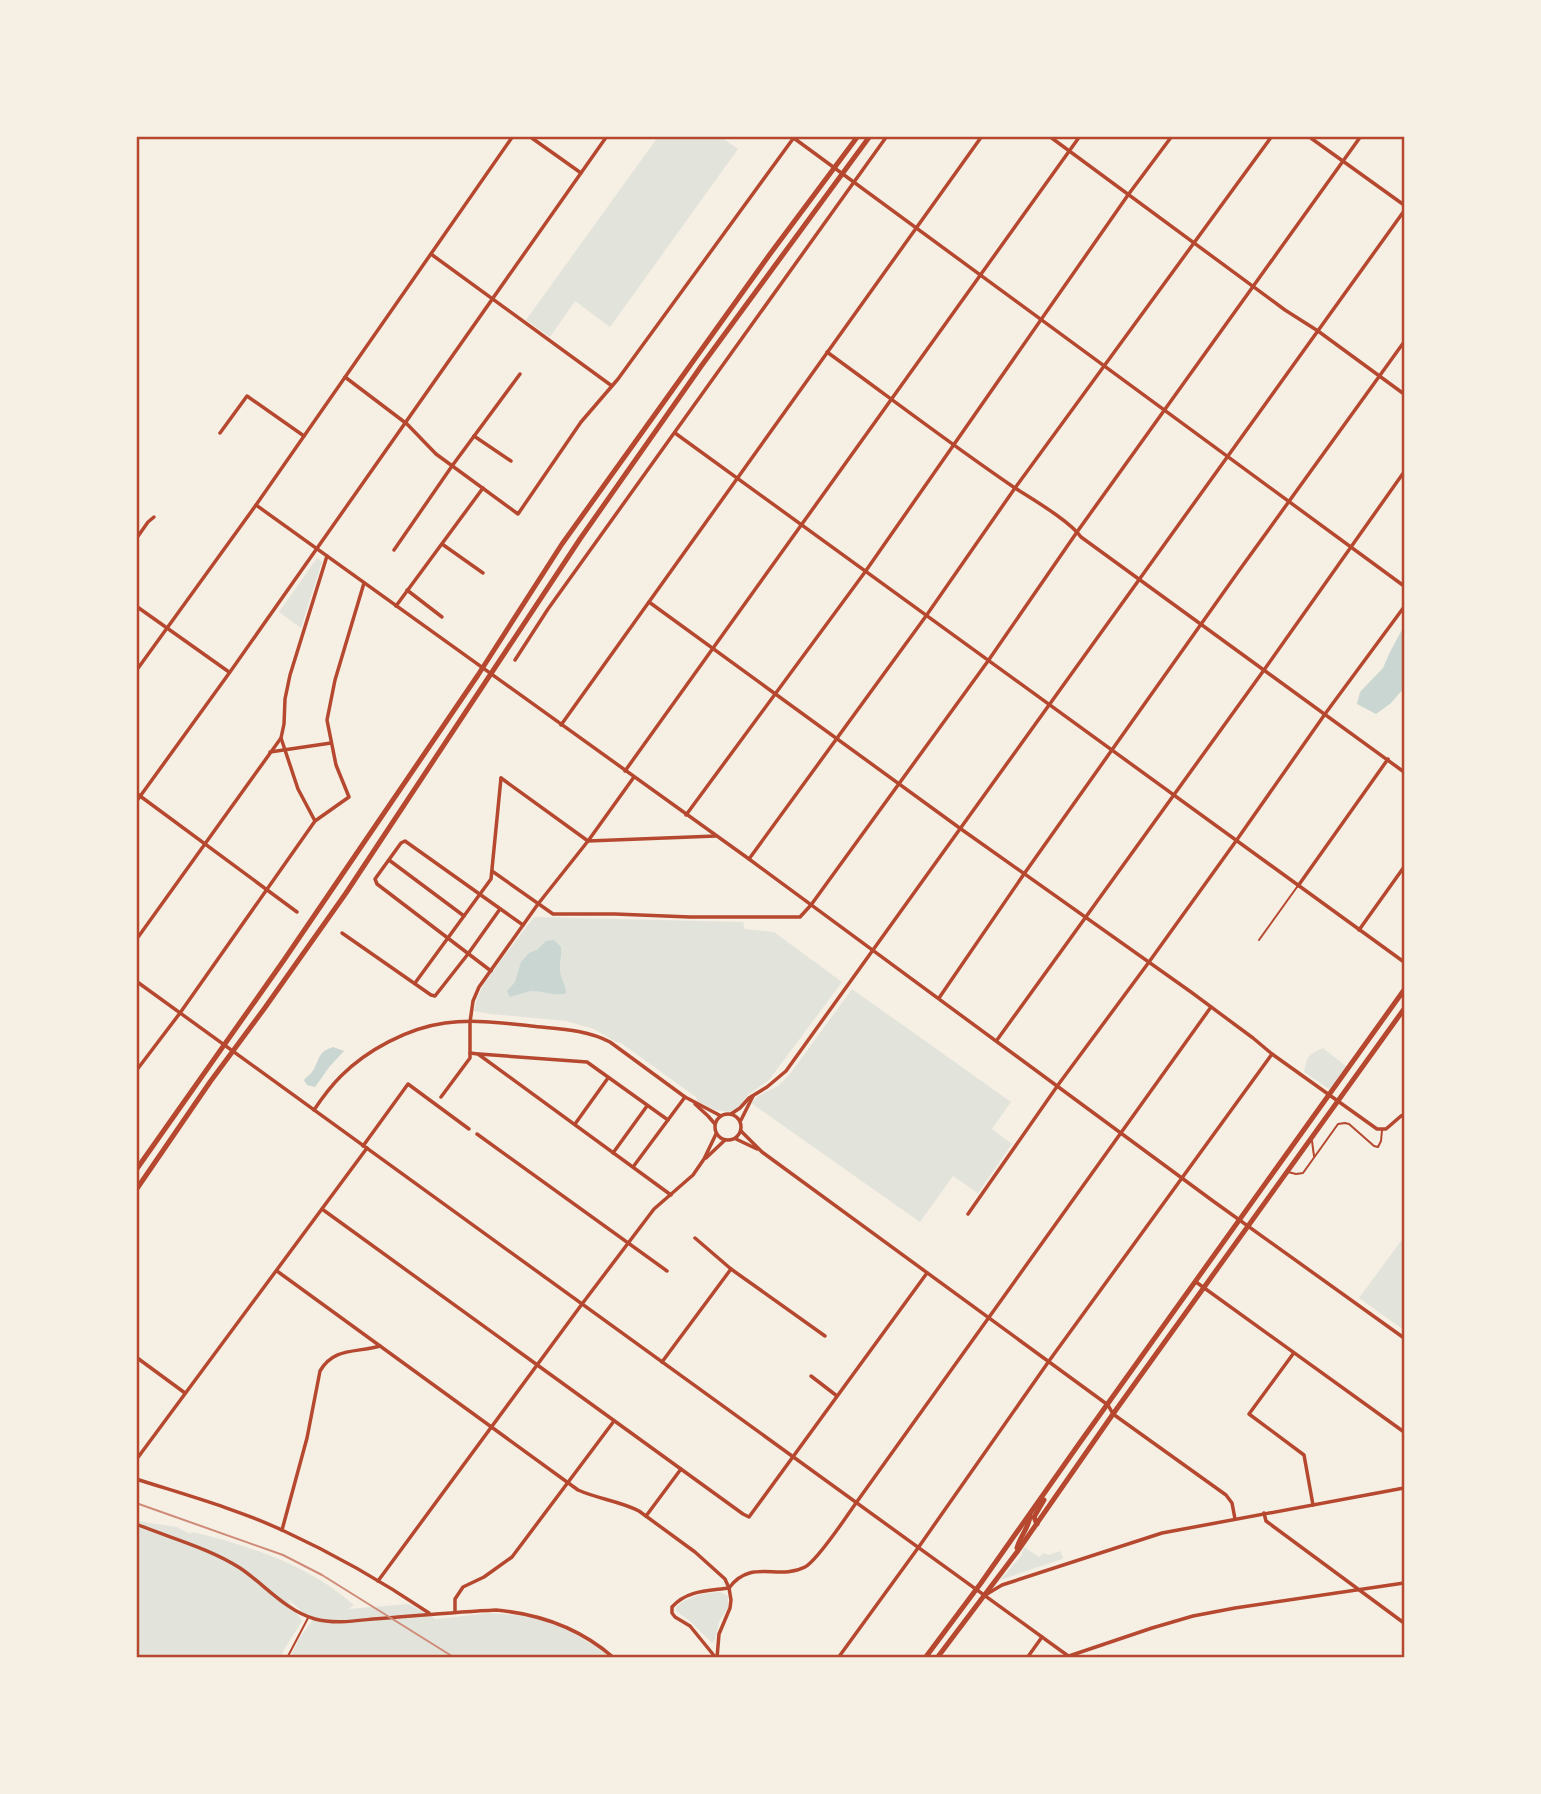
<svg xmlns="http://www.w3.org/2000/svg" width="1541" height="1794" viewBox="0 0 1541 1794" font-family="Literata,serif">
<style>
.green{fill:#e2e4dc}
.water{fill:#c9d6d2}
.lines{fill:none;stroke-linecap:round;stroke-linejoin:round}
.service{stroke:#b5482f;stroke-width:2}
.minor{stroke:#b5482f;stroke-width:3.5}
.tertiary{stroke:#b5482f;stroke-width:3.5}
.primary{stroke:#b5482f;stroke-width:5}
.rail{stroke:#cf8b77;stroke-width:2}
.neatline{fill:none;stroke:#b5482f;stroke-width:2.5}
</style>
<rect width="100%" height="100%" fill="#f6efe4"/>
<g class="green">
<path d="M658,137H721L738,149L610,327L575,301L550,337L526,320Z"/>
<path d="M317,558L322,562L301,628L279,612Z"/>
<path d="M536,917L743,922L745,929L774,932L842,982L769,1080L748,1095L738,1108L730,1112L715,1110L697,1101L696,1097L621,1043L616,1042L594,1029L566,1021L491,1014L474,1011L477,999L484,983L533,918Z"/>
<path d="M852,989L1011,1102L992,1129L1012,1144L978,1193L953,1176L920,1222L751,1103L758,1096L778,1086L790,1074Z"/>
<path d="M1323,1048L1347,1067L1333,1088L1329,1089L1304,1072C1307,1057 1308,1054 1323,1048Z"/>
<path d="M1404,1237V1330L1359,1298Z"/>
<path d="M136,1521L177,1527L190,1534L192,1532C249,1545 310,1566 354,1605L348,1609L409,1604L436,1619L490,1613L524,1616L539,1619L568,1630L602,1650L610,1657H290L300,1637L312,1621L287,1598L302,1621L283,1651L282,1657H137Z"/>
<path d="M1024,1547L1039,1557L1044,1553L1048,1555L1060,1551L1063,1557L1062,1559L1000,1580L1021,1556Z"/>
<path d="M720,1592L728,1596V1607L719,1622L715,1640L712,1643L691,1622L676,1611V1607C688,1596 704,1593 720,1592Z"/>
</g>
<g class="water">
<path d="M1404,626V688L1391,703L1376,714L1357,704L1360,692L1383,668L1390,652Z"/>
<path d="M554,940L561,947C562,957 558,966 561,976C563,983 566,986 566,993C555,997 544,991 532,991C525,992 517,995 510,997L507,991L515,982L521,962L529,953L537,950L546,941Z"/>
<path d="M333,1047L344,1051L330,1066L315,1087L307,1085L304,1080C308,1076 313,1072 315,1067C321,1055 319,1052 333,1047Z"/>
</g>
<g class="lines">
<g class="service">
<path d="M1259,940L1297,887"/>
<path d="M1312,1141L1314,1156"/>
<path d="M1288,1172L1296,1174L1303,1173L1338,1124L1345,1123L1349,1124L1374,1146L1378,1147L1381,1141L1382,1130"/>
<path d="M287,1658L308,1618"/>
</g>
<g class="minor">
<path d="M529,136L581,173"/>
<path d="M1049,136L1285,310L1318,331L1404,394"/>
<path d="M1308,136L1404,205"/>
<path d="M431,254L612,386"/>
<path d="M827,352C889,397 949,443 1012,486C1030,498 1069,520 1081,537L1404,772"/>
<path d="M345,377L407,424L436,454L518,514L581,422L618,379L795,136"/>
<path d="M220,433L247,396L304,436"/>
<path d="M675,433L1404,962"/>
<path d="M474,436L511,461"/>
<path d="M136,539L148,522L154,517"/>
<path d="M442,544L483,573"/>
<path d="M394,550L452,466L520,374"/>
<path d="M407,590L442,617"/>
<path d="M649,602L961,829"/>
<path d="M136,606L229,672"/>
<path d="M396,606L483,488"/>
<path d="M515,660L548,609L854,182"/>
<path d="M561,725L982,136"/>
<path d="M270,752L331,743"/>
<path d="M625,771L1080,136"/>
<path d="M501,778L588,841L716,836"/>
<path d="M136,793L297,912"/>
<path d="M136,802L230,672L607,136"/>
<path d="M686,815L865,572L1128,195L1172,136"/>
<path d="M315,821L298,789L281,738L284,724L285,699L290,675L327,556"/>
<path d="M749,859L926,616L1015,488L1272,136"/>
<path d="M389,860L464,916"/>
<path d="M492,871L553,914H615L690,917H800L811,905L988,661L1077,532L1361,136"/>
<path d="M1298,886L1388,759"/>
<path d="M1359,930L1404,867"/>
<path d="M342,933L431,995L435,996L468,954L500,909"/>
<path d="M136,940L281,738"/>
<path d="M491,971L377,884L375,879L401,843L405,841L523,925"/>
<path d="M415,983L491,879L501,778"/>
<path d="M939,998L1024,874L1238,572L1404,342"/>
<path d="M997,1040L1264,670L1404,472"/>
<path d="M470,1053L478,1054L671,1195"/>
<path d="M479,1054L587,1062L668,1120"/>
<path d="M136,1071L180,1013L315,821L349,797L336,765L327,720L335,680L364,583"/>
<path d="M441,1097L470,1058V1022L473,1001L479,987L538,904L588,841L634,777"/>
<path d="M575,1124L608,1078"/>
<path d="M477,1134L667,1271"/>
<path d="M363,1146L408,1084L469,1129"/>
<path d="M613,1153L647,1106"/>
<path d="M633,1167L685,1097"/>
<path d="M322,1209L743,1514L749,1517L927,1273"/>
<path d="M968,1214L1058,1085L1149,962L1236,841L1325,714L1404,607"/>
<path d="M695,1238L731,1269L825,1336"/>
<path d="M277,1271L578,1490C598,1499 620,1501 639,1511L695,1552L725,1579L729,1588L731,1600L730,1608L719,1634L717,1658"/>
<path d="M1196,1282L1404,1432"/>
<path d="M1293,1354L1249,1414L1304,1455L1313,1505"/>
<path d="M662,1362L731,1269"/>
<path d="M811,1376L837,1396"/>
<path d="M1113,1414L1226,1495L1232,1503L1235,1519"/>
<path d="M136,1479C186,1495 237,1509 284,1531C334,1554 383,1582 429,1613"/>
<path d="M1264,1513L1266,1521L1404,1623"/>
<path d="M646,1516L681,1469"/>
<path d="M136,1524C170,1538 209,1548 240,1568C264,1584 286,1611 315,1619C334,1624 354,1621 373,1619C414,1616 455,1612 496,1610C540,1614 580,1628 614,1658"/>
<path d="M282,1530L307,1438L320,1371C334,1347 356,1353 380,1346"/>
<path d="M378,1581L582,1304"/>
<path d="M455,1612V1599L463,1587L484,1577L512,1557L614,1421"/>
<path d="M1069,1656L1152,1628L1193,1616L1235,1608L1404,1583"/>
<path d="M716,1658L690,1626L675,1617L672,1613V1607C687,1590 708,1591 729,1588C751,1558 778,1581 805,1567C818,1560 846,1517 856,1503L1211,1007"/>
<path d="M838,1658L918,1548L1049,1361L1272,1054"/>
<path d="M1027,1658L1042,1637"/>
<path d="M1400,1658L1404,1657"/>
</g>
<g class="tertiary">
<path d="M791,136L1404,586"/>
<path d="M854,182L887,136"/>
<path d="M256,505L749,859L1213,1201L1404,1338"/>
<path d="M136,671L256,505L513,136"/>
<path d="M961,829L1191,992L1253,1038L1272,1054L1377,1129H1386L1401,1116L1404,1115"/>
<path d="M136,981L1071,1658"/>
<path d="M695,1104L708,1116L715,1124"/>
<path d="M314,1110C322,1098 331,1086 341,1076C367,1050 408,1028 445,1023C474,1019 503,1023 531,1026C558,1029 585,1029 610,1042L685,1097L721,1116"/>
<circle cx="728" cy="1127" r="13"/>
<path d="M731,1114L740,1108L749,1098L767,1087L786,1071L1404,211"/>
<path d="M741,1120L753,1096"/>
<path d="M741,1131L762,1152L1108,1405L1113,1414"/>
<path d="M736,1139L757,1149"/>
<path d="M706,1158L725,1140"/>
<path d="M582,1304L654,1209L693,1175L704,1159L716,1134"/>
<path d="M136,1357L185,1393"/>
<path d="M136,1460L367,1148"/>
<path d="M987,1594L1002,1585L1162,1533L1404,1488"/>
</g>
<g class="primary">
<path d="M136,1170L284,960L478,675L562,544L770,254L858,136"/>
<path d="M136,1190L210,1082L264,1009L346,893L580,539L702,365L870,136"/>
<path d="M1037,1524L1034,1517L1044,1500"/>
<path d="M1017,1548C1020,1536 1029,1528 1030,1516"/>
<path d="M925,1658L981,1583L1081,1441L1404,990"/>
<path d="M937,1658L1017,1552L1113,1414L1404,1009"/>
</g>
<path class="rail" d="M136,1503L283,1555L322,1575L455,1658"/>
</g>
<rect width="1541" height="1794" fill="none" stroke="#f6efe4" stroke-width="276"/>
<rect x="138" y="138" width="1265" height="1518" class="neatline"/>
</svg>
